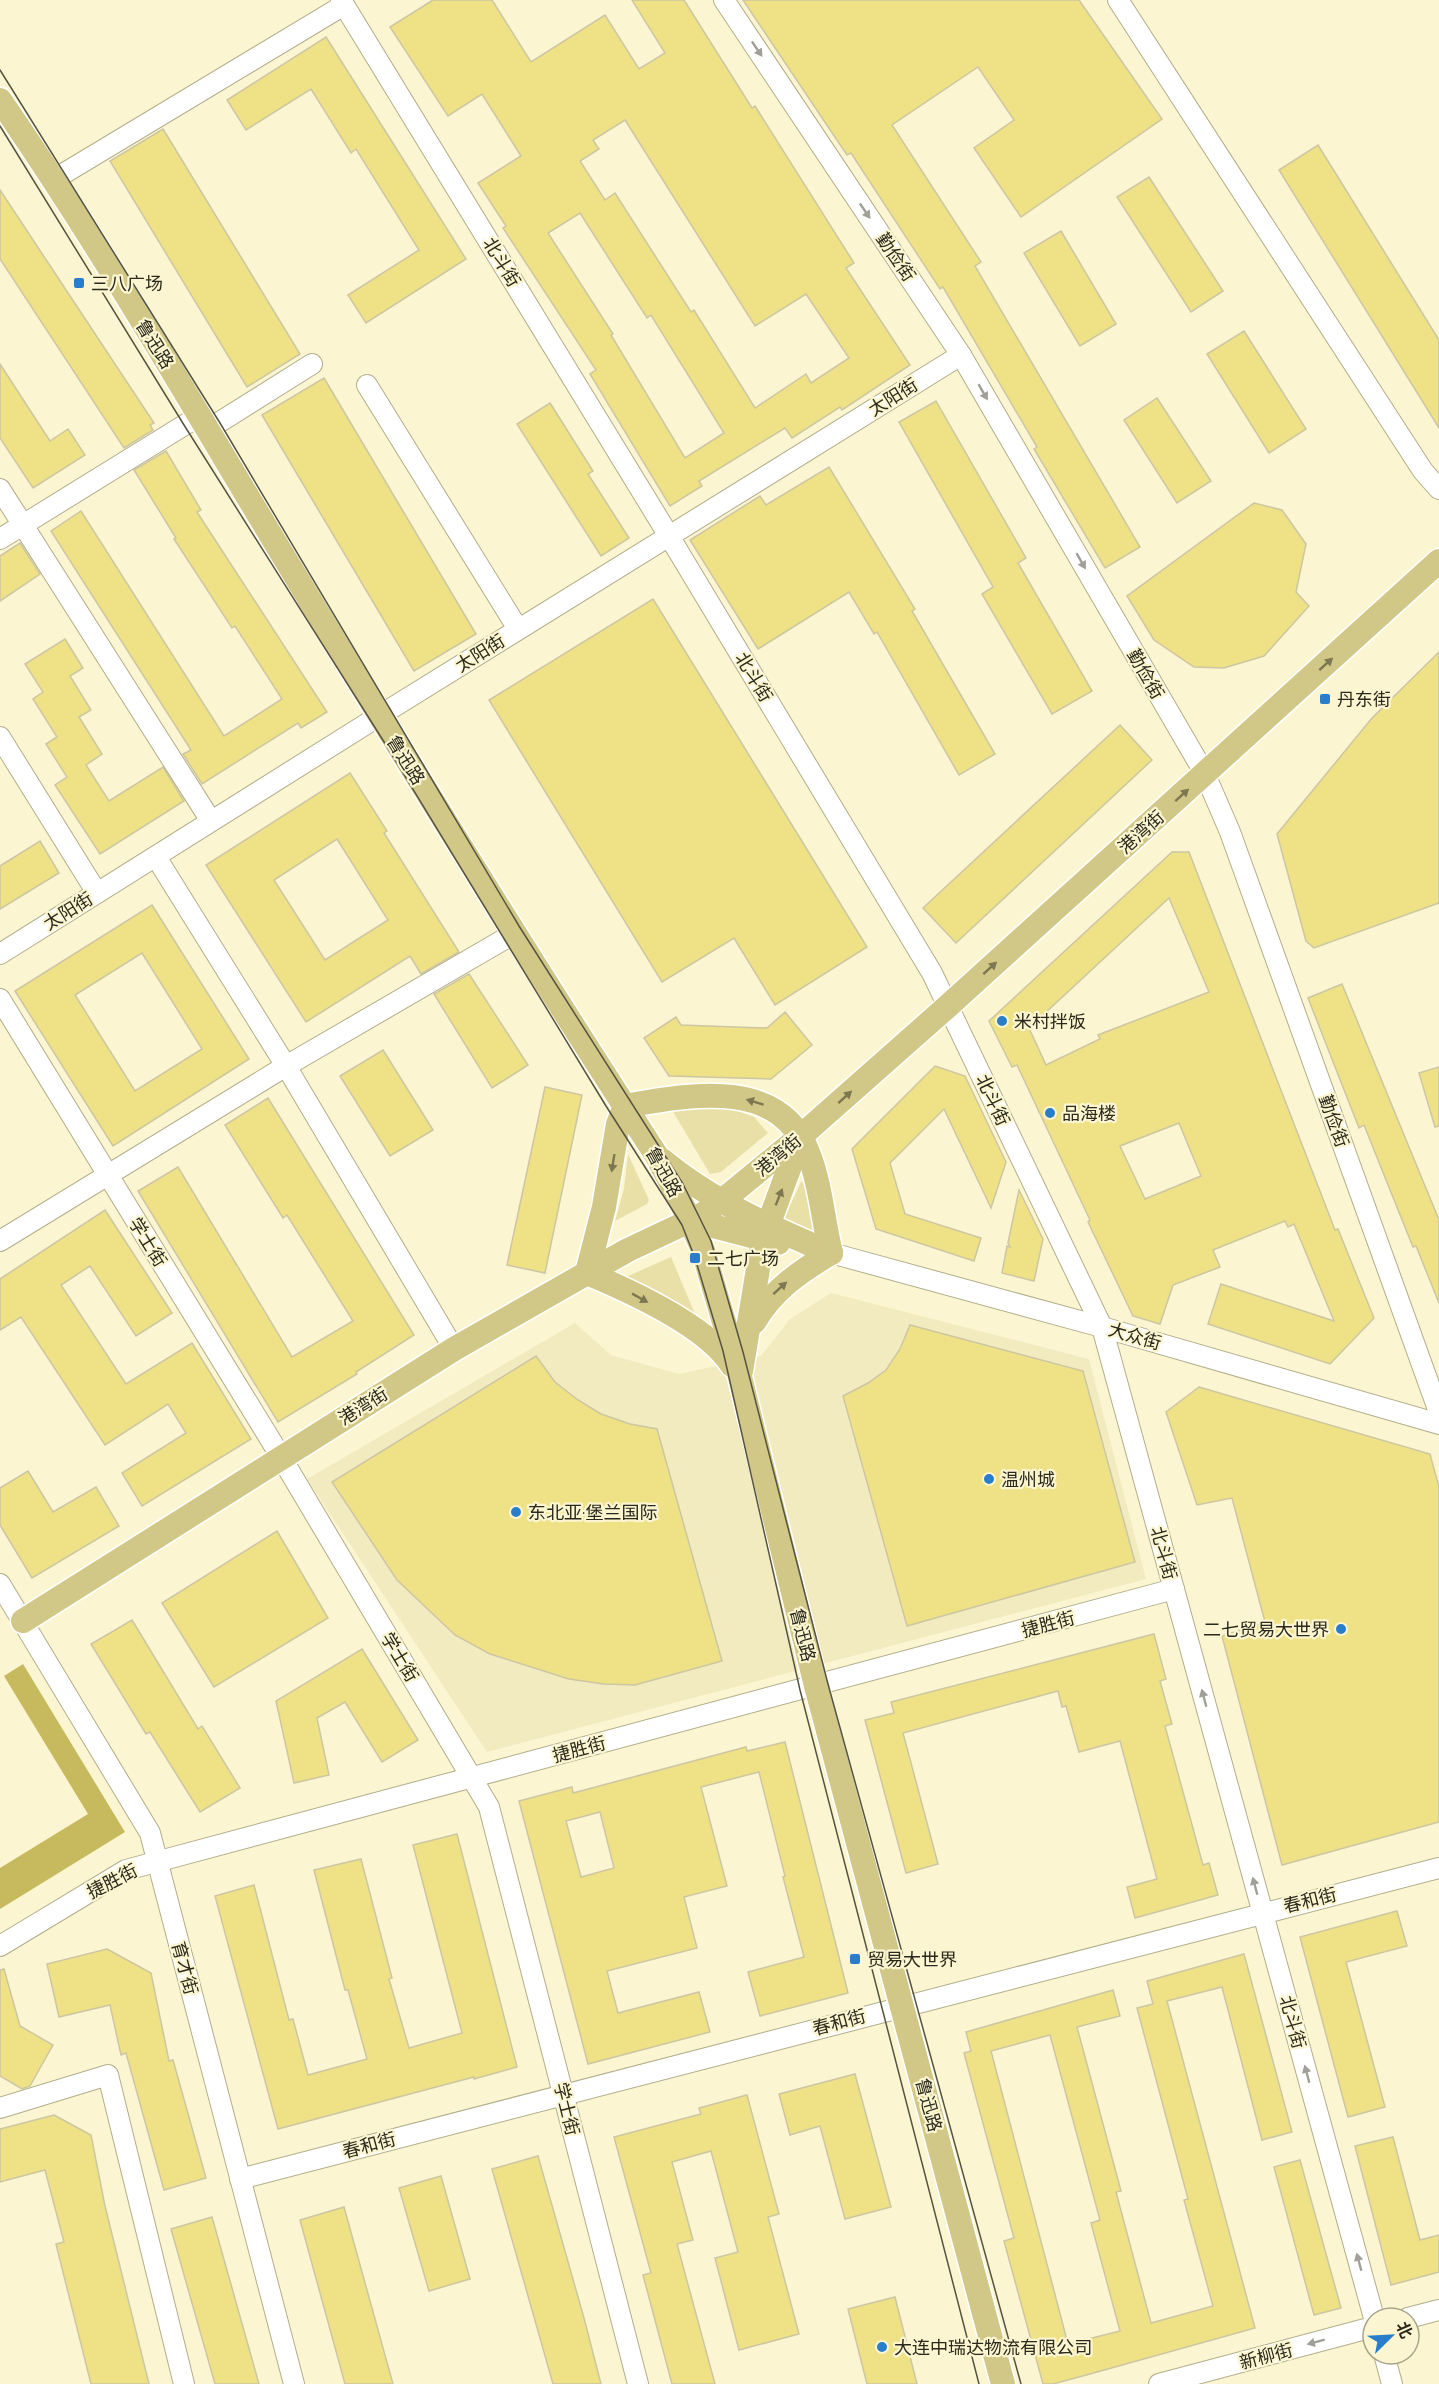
<svg xmlns="http://www.w3.org/2000/svg" width="1439" height="2384" viewBox="0 0 1439 2384" font-family="Raleway,'Noto Sans SC',sans-serif">
<style>
.built{fill:#f2ebc0}
.green{fill:#e9e0a8}
.forest{fill:#c7b95e}
.building{fill:#efe185;stroke:#ccc6a3;stroke-width:1.5;fill-rule:evenodd}
.lines{fill:none;stroke-linecap:round;stroke-linejoin:round}
.minor-casing{stroke:#b2ad8a;stroke-width:22}
.major-casing{stroke:#fff;stroke-width:27}
.minor{stroke:#fff;stroke-width:20}
.major{stroke:#d1c786;stroke-width:24}
.tram{stroke:#565341;stroke-width:1.5}
.oneway{fill:#a09f98}
.oneway2{fill:#7e7850}
.poi-dot{fill:#297ecc;stroke:#fbf6d1;stroke-width:2}
.labels{text-anchor:middle;dominant-baseline:central;stroke-width:4.5;stroke-linejoin:round;paint-order:stroke}
.street-label{font-size:18px;fill:#2b291b;stroke:#fbf6d1}
.poi-label{font-size:18px;fill:#2b291b;stroke:#fbf6d1;text-anchor:start}
</style>
<rect width="100%" height="100%" fill="#fbf6d1"/>
<path class="built" d="M831,1293L1089,1359L1146,1579L487,1752L307,1479L575,1323L611,1355L679,1374L761,1356L790,1319Z"/>
<g class="green">
<path d="M724,1106L754,1117L768,1133L721,1172L710,1174L672,1110Z"/>
<path d="M628,1154L649,1200L647,1204L615,1221L624,1189Z"/>
<path d="M801,1182H807L814,1231L809,1233L782,1223Z"/>
<path d="M671,1257L698,1321L627,1278L628,1276Z"/>
</g>
<path class="forest" d="M23,1664L125,1832L0,1909V1868L88,1814L4,1676Z"/>
<g class="building">
<path d="M433,0H492L531,62L605,15L639,69L665,53L632,0H684L752,108L755,106L854,263L846,268L910,365L842,410L840,407L792,438L785,428L699,481L702,486L670,506L590,374L596,370L503,228L506,226L478,183L521,156L482,94L448,116L390,27ZM625,120L755,326L806,294L849,358L811,383L806,374L755,408L694,310L691,312L615,193L605,200L580,161L599,149L593,140ZM580,213L647,318L651,315L724,433L685,458L611,335L613,334L548,233Z"/>
<path d="M743,0H1079L1162,119L1021,217L974,148L1014,120L978,67L892,125L981,262L975,266L1140,547L1105,568L1034,449L1037,447L943,287L940,289L851,153L847,155Z"/>
<path d="M326,37L466,259L366,323L348,295L419,250L356,149L351,153L311,89L246,130L227,100Z"/>
<path d="M163,129L300,354L247,387L110,161Z"/>
<path d="M1318,145L1439,340V428L1279,170Z"/>
<path d="M1149,177L1223,291L1191,312L1117,197Z"/>
<path d="M0,190L154,423L150,425L153,430L124,448L0,259Z"/>
<path d="M1061,231L1116,324L1080,346L1024,253Z"/>
<path d="M1244,331L1306,429L1269,453L1207,354Z"/>
<path d="M0,364L50,441L68,429L85,455L33,488L0,438Z"/>
<path d="M324,378L476,634L414,671L262,415Z"/>
<path d="M1157,398L1211,481L1177,503L1124,420Z"/>
<path d="M936,401L1026,558L1018,563L1092,691L1052,714L982,594L993,587L899,422Z"/>
<path d="M550,403L593,471L588,474L629,538L601,556L517,424Z"/>
<path d="M166,451L201,510L197,512L327,712L301,728L298,723L202,784L183,754L191,750L51,531L81,511L224,736L282,699L235,626L232,628L174,539L176,538L134,470Z"/>
<path d="M829,467L915,609L912,611L995,754L959,775L877,632L874,634L849,592L758,649L690,540L760,496L766,505Z"/>
<path d="M1254,503L1282,510L1306,544L1296,592L1309,606L1264,656L1224,668L1194,667L1154,640L1127,596Z"/>
<path d="M20,543L40,574L0,601V556Z"/>
<path d="M653,599L867,947L775,1005L734,938L662,982L489,700Z"/>
<path d="M65,639L83,668L70,676L91,710L79,717L102,754L86,765L109,801L163,767L184,801L100,854L55,785L67,777L46,744L57,737L33,699L43,692L25,664Z"/>
<path d="M1439,652V903L1314,948L1306,941L1277,834L1372,718Z"/>
<path d="M1120,725L1152,760L956,943L923,908Z"/>
<path d="M350,773L387,831L384,833L459,952L421,974L410,956L306,1022L206,865ZM337,839L388,920L325,960L274,880Z"/>
<path d="M40,841L59,873L0,909V866Z"/>
<path d="M1172,852H1189L1335,1230L1338,1229L1374,1318L1330,1364L1208,1324L1221,1284L1334,1321L1294,1224L1288,1227L1285,1221L1213,1250L1220,1267L1173,1285L1160,1324L1133,1316L1088,1222L1090,1220L1017,1065L1012,1067L989,1021ZM1169,898L1209,992L1098,1035L1100,1039L1046,1065L1029,1028ZM1179,1123L1201,1176L1145,1199L1120,1146Z"/>
<path d="M152,905L249,1059L113,1146L15,991ZM142,953L202,1049L135,1091L75,995Z"/>
<path d="M469,974L528,1065L492,1088L434,994Z"/>
<path d="M1342,984L1439,1220V1303L1416,1246L1413,1247L1364,1125L1359,1128L1308,998Z"/>
<path d="M785,1012L812,1045L771,1079L669,1076L644,1038L676,1017L681,1025L767,1028Z"/>
<path d="M383,1050L433,1130L390,1156L340,1076Z"/>
<path d="M935,1066L965,1076L1006,1162L991,1208L944,1109L890,1163L905,1214L981,1238L974,1261L876,1229L852,1149Z"/>
<path d="M1439,1067V1126L1435,1127L1419,1073Z"/>
<path d="M545,1087L582,1095L545,1273L507,1265Z"/>
<path d="M268,1098L414,1335L356,1372L357,1374L278,1422L138,1191L178,1167L292,1357L353,1321L287,1215L283,1218L225,1125Z"/>
<path d="M1019,1190L1043,1239L1034,1281L1002,1273L1007,1246L1010,1247L1008,1243Z"/>
<path d="M105,1210L172,1313L136,1336L90,1266L61,1285L126,1384L192,1343L251,1439L142,1506L122,1473L186,1433L168,1404L105,1445L21,1317L0,1330V1279Z"/>
<path d="M910,1325L1083,1371L1135,1562L907,1626L843,1396L868,1383L886,1370L900,1349Z"/>
<path d="M536,1356L555,1382L578,1400L601,1414L630,1424L657,1429L722,1661L635,1685L604,1684L569,1679L490,1654L455,1635L397,1580L332,1482Z"/>
<path d="M1199,1387L1430,1454L1439,1487V1822L1282,1865L1222,1636L1265,1622L1232,1498L1197,1505L1166,1412Z"/>
<path d="M28,1471L53,1512L96,1487L119,1526L32,1578L0,1525V1488Z"/>
<path d="M277,1531L328,1618L214,1687L162,1603Z"/>
<path d="M132,1620L198,1729L202,1726L240,1788L200,1812L150,1732L146,1734L91,1644Z"/>
<path d="M1154,1634L1166,1679L1160,1681L1172,1724L1165,1726L1203,1865L1209,1863L1218,1895L1135,1918L1127,1887L1157,1879L1120,1741L1079,1752L1066,1706L1062,1707L1058,1691L903,1733L938,1864L906,1873L865,1720L894,1713L891,1702Z"/>
<path d="M362,1649L418,1740L382,1762L345,1702L317,1718L329,1775L294,1783L276,1701Z"/>
<path d="M785,1742L848,1993L760,2016L748,1972L804,1957L783,1877L785,1876L759,1772L701,1787L727,1886L684,1897L697,1948L607,1971L618,2013L699,1992L710,2032L588,2064L519,1801L572,1787L573,1793L746,1747L747,1751ZM600,1812L614,1868L581,1877L566,1821Z"/>
<path d="M457,1834L517,2067L474,2079V2077L278,2129L215,1896L254,1885L289,2020L293,2019L308,2075L367,2059L348,1990H345L314,1870L361,1859L392,1978L389,1979L409,2048L462,2033L413,1845Z"/>
<path d="M1397,1911L1407,1946L1346,1962L1385,2107L1348,2117L1300,1937Z"/>
<path d="M107,1949L151,1973L169,2061L173,2060L206,2178L164,2190L126,2053L121,2055L110,2005L59,2017L47,1964Z"/>
<path d="M1244,1954L1292,2132L1262,2140L1222,1987L1167,2001L1255,2328L1090,2374L1053,2384H1043L1004,2241L1014,2238L964,2053L971,2051L966,2032L1113,1990L1120,2016L1077,2027L1121,2191L1116,2192L1151,2323L1213,2306L1184,2200L1188,2199L1137,2008L1153,2004L1147,1981ZM1050,2035L1100,2220L1091,2223L1120,2331L1068,2344L991,2051Z"/>
<path d="M4,1969L20,2026L53,2045L30,2086L22,2089L0,2076V1970Z"/>
<path d="M855,2074L891,2207L845,2219L820,2126L790,2135L779,2094Z"/>
<path d="M747,2095L779,2214L768,2217L799,2334L739,2350L715,2258L738,2252L711,2151L672,2162L693,2240L677,2244L715,2384H672L643,2275L651,2273L614,2137L701,2114L699,2108Z"/>
<path d="M54,2115L91,2135L105,2206L149,2384H91L56,2244L64,2242L45,2170L0,2182V2129Z"/>
<path d="M1393,2137L1420,2240L1439,2235V2272L1391,2285L1355,2146Z"/>
<path d="M538,2156L584,2318L601,2384H553L492,2169Z"/>
<path d="M1300,2160L1341,2308L1314,2315L1274,2167Z"/>
<path d="M441,2176L470,2279L429,2291L399,2188Z"/>
<path d="M344,2207L393,2384H345L300,2220Z"/>
<path d="M212,2217L259,2384H215L171,2229Z"/>
<path d="M895,2297L917,2384H867L848,2309Z"/>
</g>
<g class="lines">
<g class="minor-casing">
<g id="minor">
<path d="M341,0L669,536L932,973L1102,1327L1374,2318"/>
<path d="M724,0L961,355L1205,774L1230,832L1439,1412"/>
<path d="M1118,0L1423,471L1439,489"/>
<path d="M53,180L344,5"/>
<path d="M367,385L518,629"/>
<path d="M207,430L312,364"/>
<path d="M0,489L211,821"/>
<path d="M0,539L199,416"/>
<path d="M0,737L97,893"/>
<path d="M156,857L286,1066L454,1349"/>
<path d="M0,954L379,716L961,355"/>
<path d="M0,999L281,1457L489,1807L638,2384"/>
<path d="M0,1241L286,1066L515,933"/>
<path d="M831,1253L1102,1327L1439,1424"/>
<path d="M0,1584L150,1833L294,2384"/>
<path d="M0,1946L126,1870L1174,1589"/>
<path d="M0,2108L108,2075L184,2384"/>
<path d="M240,2179L1439,1868"/>
<path d="M1408,2318L1439,2310"/>
<path d="M1384,2354L1392,2384"/>
<path d="M1159,2384L1373,2327"/>
</g>
</g>
<g class="major-casing">
<g id="major">
<path d="M0,100C104,251 195,410 290,567C409,765 531,962 657,1156L690,1220L703,1250L740,1377L816,1686L1003,2384"/>
<path d="M662,1160C711,1201 772,1228 831,1253"/>
<path d="M690,1220L778,1243"/>
<path d="M587,1273L604,1207L618,1124L625,1106C689,1095 781,1076 809,1155C821,1186 823,1221 831,1253"/>
<path d="M587,1273C630,1291 707,1326 732,1365"/>
<path d="M754,1322C773,1290 799,1272 831,1253"/>
<path d="M741,1371L763,1239L801,1136"/>
<path d="M23,1621L454,1349L587,1273L628,1250L700,1216L723,1200L801,1136L948,1006L1439,561"/>
</g>
</g>
<use href="#minor" class="minor"/>
<use href="#major" class="major"/>
<g class="tram">
<path d="M0,70L220,423L519,926L683,1184L711,1241L743,1352L828,1684L1021,2384"/>
<path d="M0,126L184,425L386,745L606,1106L682,1225L695,1258L723,1351L800,1690L979,2384"/>
</g>
</g>
<defs><path id="oneway-solid" d="M-6-.8H1V-3.2L6.5 0L1 3.2V.8H-6Z" transform="scale(1.5)"/></defs>
<g class="oneway">
<use href="#oneway-solid" transform="translate(757 49) rotate(56)"/>
<use href="#oneway-solid" transform="translate(865 211) rotate(56)"/>
<use href="#oneway-solid" transform="translate(983 392) rotate(60)"/>
<use href="#oneway-solid" transform="translate(1081 561) rotate(60)"/>
<use href="#oneway-solid" transform="translate(1204 1698) rotate(-105)"/>
<use href="#oneway-solid" transform="translate(1255 1886) rotate(-105)"/>
<use href="#oneway-solid" transform="translate(1307 2074) rotate(-105)"/>
<use href="#oneway-solid" transform="translate(1359 2262) rotate(-105)"/>
<use href="#oneway-solid" transform="translate(1316 2342) rotate(165)"/>
</g>
<g class="oneway2">
<use href="#oneway-solid" transform="translate(1326 664) rotate(-42)"/>
<use href="#oneway-solid" transform="translate(1182 795) rotate(-42)"/>
<use href="#oneway-solid" transform="translate(990 968) rotate(-42)"/>
<use href="#oneway-solid" transform="translate(845 1097) rotate(-42)"/>
<use href="#oneway-solid" transform="translate(755 1102) rotate(-163)"/>
<use href="#oneway-solid" transform="translate(613 1163) rotate(99)"/>
<use href="#oneway-solid" transform="translate(779 1197) rotate(-68)"/>
<use href="#oneway-solid" transform="translate(780 1288) rotate(-42)"/>
<use href="#oneway-solid" transform="translate(640 1298) rotate(29)"/>
</g>
<g class="poi-dot">
<rect x="73" y="277" width="12" height="12" rx="3"/>
<rect x="1319" y="693" width="12" height="12" rx="3"/>
<circle cx="1002" cy="1021" r="6"/>
<circle cx="1050" cy="1113" r="6"/>
<rect x="689" y="1252" width="12" height="12" rx="3"/>
<circle cx="989" cy="1479" r="6"/>
<circle cx="516" cy="1512" r="6"/>
<circle cx="1341" cy="1629" r="6"/>
<rect x="849" y="1953" width="12" height="12" rx="3"/>
<circle cx="882" cy="2347" r="6"/>
</g>
<g class="labels">
<g class="street-label">
<text transform="translate(896 257) rotate(56)">勤俭街</text>
<text transform="translate(502 262) rotate(59)">北斗街</text>
<text transform="translate(155 344) rotate(58)">鲁迅路</text>
<text transform="translate(893 397) rotate(-32)">太阳街</text>
<text transform="translate(480 653) rotate(-32)">太阳街</text>
<text transform="translate(1146 674) rotate(60)">勤俭街</text>
<text transform="translate(754 677) rotate(59)">北斗街</text>
<text transform="translate(406 760) rotate(58)">鲁迅路</text>
<text transform="translate(1141 832) rotate(-42)">港湾街</text>
<text transform="translate(68 911) rotate(-32)">太阳街</text>
<text transform="translate(993 1100) rotate(65)">北斗街</text>
<text transform="translate(1334 1121) rotate(70)">勤俭街</text>
<text transform="translate(778 1155) rotate(-40)">港湾街</text>
<text transform="translate(664 1172) rotate(61)">鲁迅路</text>
<text transform="translate(148 1242) rotate(58)">学士街</text>
<text transform="translate(1135 1336) rotate(16)">大众街</text>
<text transform="translate(363 1406) rotate(-32)">港湾街</text>
<text transform="translate(1164 1553) rotate(75)">北斗街</text>
<text transform="translate(1048 1624) rotate(-15)">捷胜街</text>
<text transform="translate(803 1635) rotate(76)">鲁迅路</text>
<text transform="translate(400 1657) rotate(59)">学士街</text>
<text transform="translate(579 1749) rotate(-15)">捷胜街</text>
<text transform="translate(112 1881) rotate(-27)">捷胜街</text>
<text transform="translate(1310 1900) rotate(-14)">春和街</text>
<text transform="translate(185 1968) rotate(75)">育才街</text>
<text transform="translate(839 2022) rotate(-15)">春和街</text>
<text transform="translate(1293 2022) rotate(75)">北斗街</text>
<text transform="translate(929 2105) rotate(75)">鲁迅路</text>
<text transform="translate(567 2109) rotate(76)">学士街</text>
<text transform="translate(369 2145) rotate(-15)">春和街</text>
<text transform="translate(1266 2356) rotate(-15)">新柳街</text>
</g>
<g class="poi-label">
<text x="91" y="283">三八广场</text>
<text x="1337" y="699">丹东街</text>
<text x="1014" y="1021">米村拌饭</text>
<text x="1062" y="1113">品海楼</text>
<text x="707" y="1258">二七广场</text>
<text x="1001" y="1479">温州城</text>
<text x="528" y="1512">东北亚·堡兰国际</text>
<text x="1329" y="1629" text-anchor="end">二七贸易大世界</text>
<text x="867" y="1959">贸易大世界</text>
<text x="894" y="2347">大连中瑞达物流有限公司</text>
</g>
</g>
<g transform="translate(1391 2336) rotate(66)"><circle r="28" fill="#fbf6d1" stroke="#a8a488" stroke-width="1.5"/>
<path d="M0-4.5L10 22L0 15L-10 22Z" fill="#297ecc"/>
<text y="-9" font-size="16" font-weight="bold" text-anchor="middle" fill="#2b291b">北</text>
</g>
</svg>
